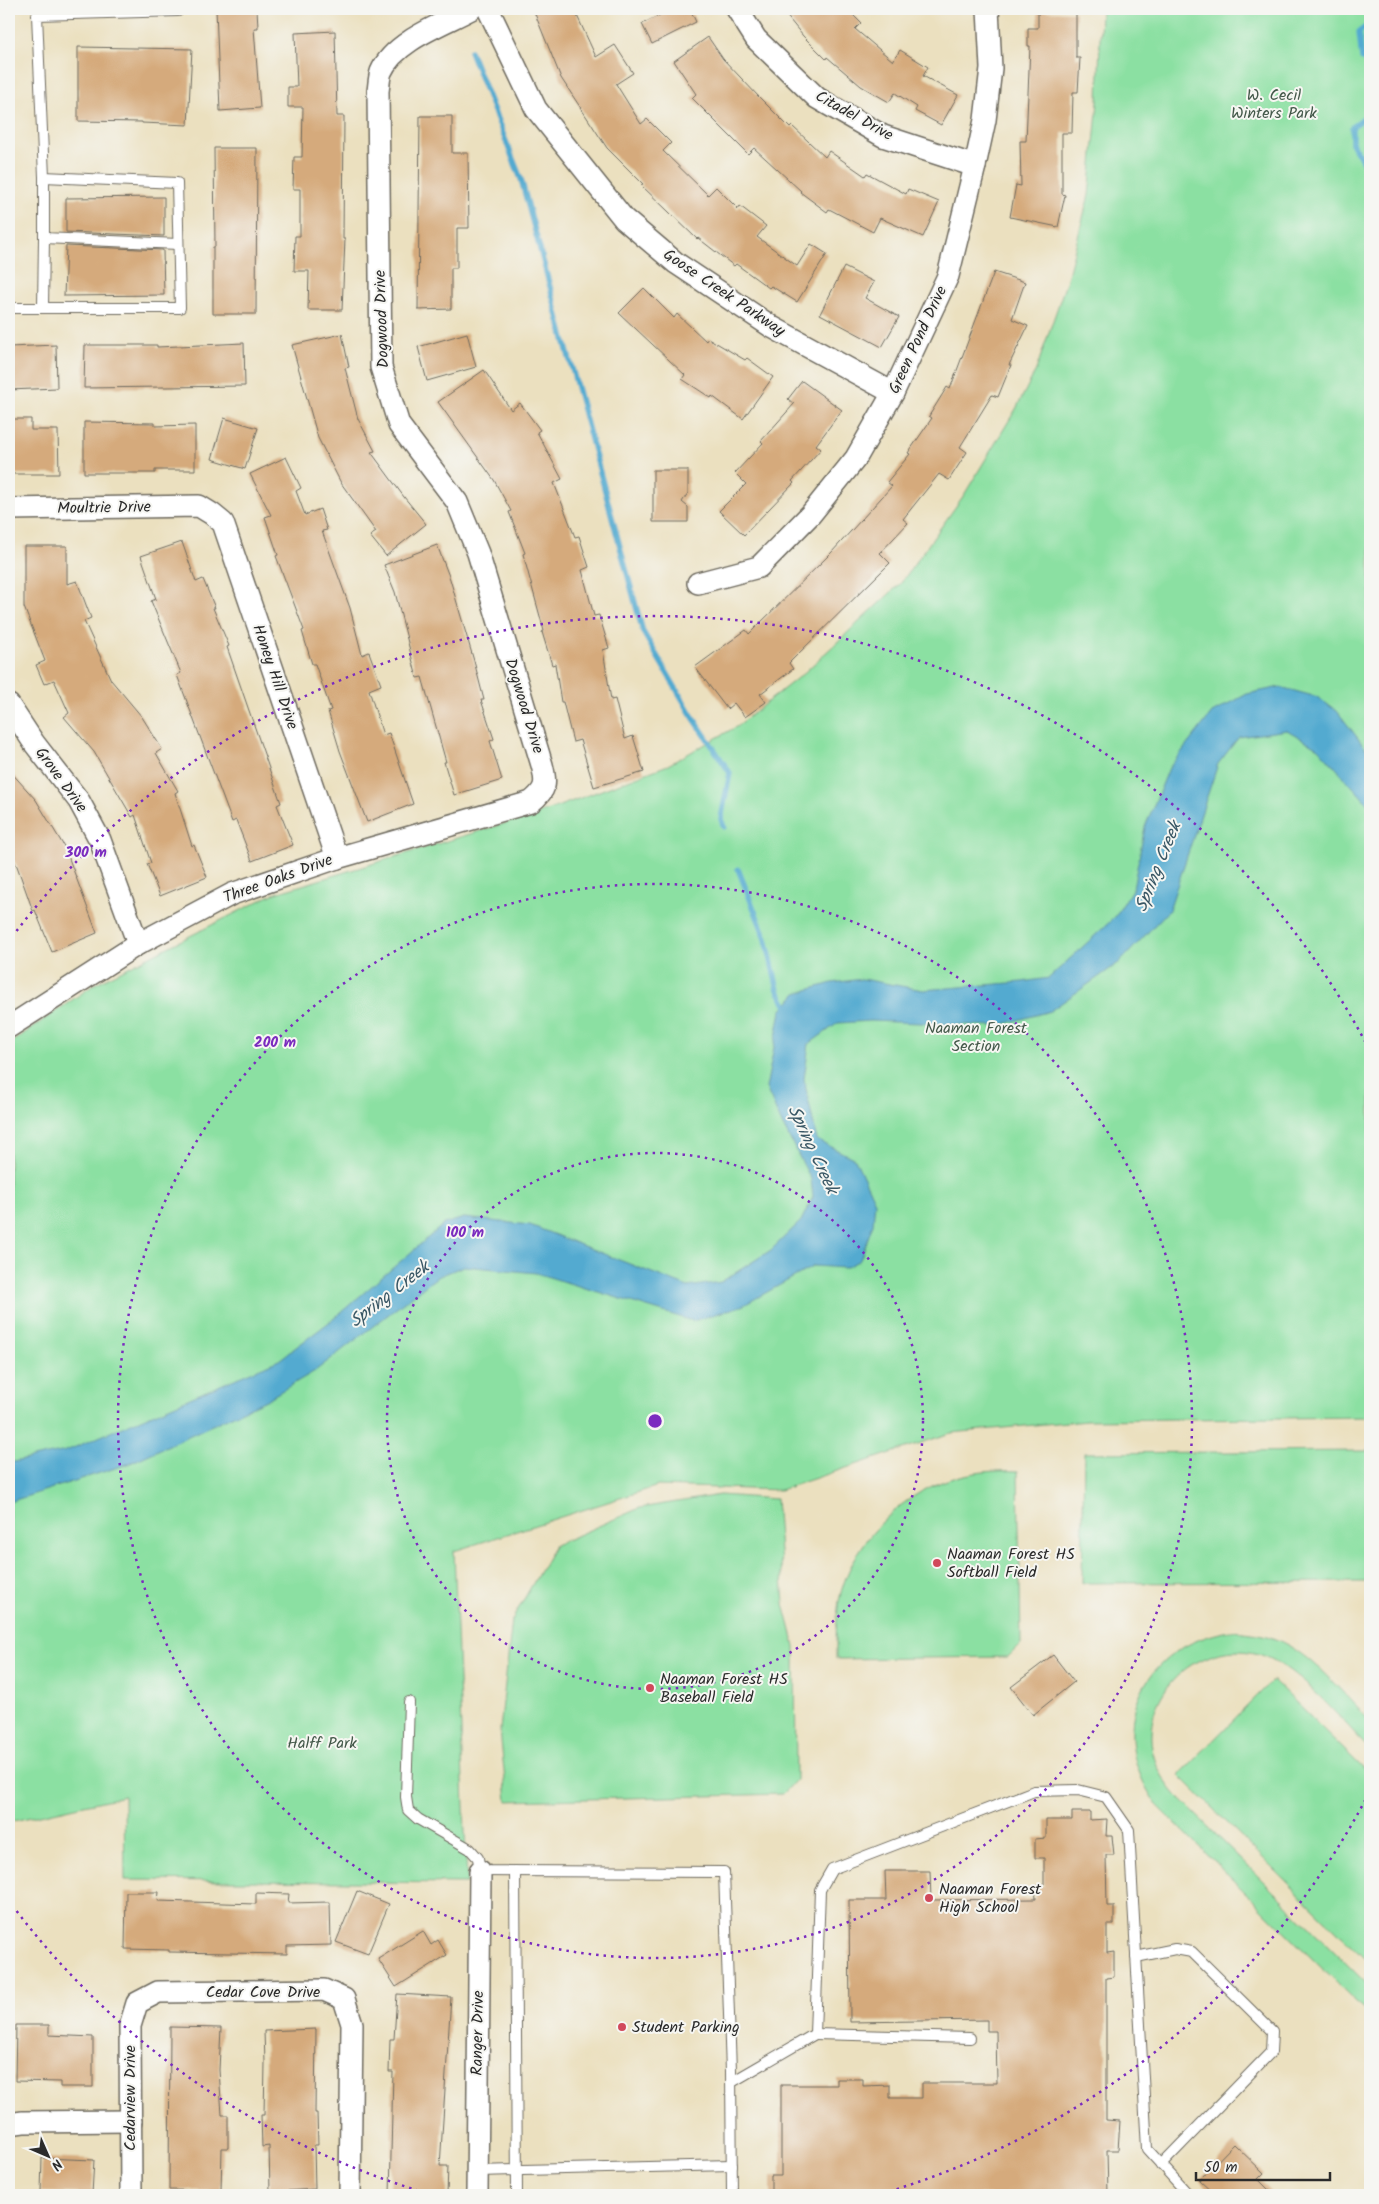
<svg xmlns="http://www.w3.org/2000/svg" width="1379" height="2204" viewBox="0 0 1379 2204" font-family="Kalam,sans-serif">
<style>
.green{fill:#8be0a2;stroke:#5b8666}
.water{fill:#53aad0;stroke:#3f6a7e}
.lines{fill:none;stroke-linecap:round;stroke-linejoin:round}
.stream{stroke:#53aad0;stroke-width:5.5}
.building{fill:#d5aa7b}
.service-casing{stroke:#6e6a5f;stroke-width:12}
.minor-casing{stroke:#6e6a5f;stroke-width:24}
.service{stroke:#fff;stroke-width:10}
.minor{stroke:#fff;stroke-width:21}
.ring{fill:none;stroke:#7b2cbf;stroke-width:2.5;stroke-dasharray:2.5 5}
.poi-dot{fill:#d1495b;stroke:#f6f6f2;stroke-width:2}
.labels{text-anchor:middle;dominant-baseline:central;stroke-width:4;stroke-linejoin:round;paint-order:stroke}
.park-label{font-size:16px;fill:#435849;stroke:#f6f6f2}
.street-label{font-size:16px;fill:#2b2b2b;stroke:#f6f6f2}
.poi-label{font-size:16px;fill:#2b2b2b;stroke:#f6f6f2;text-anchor:start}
.water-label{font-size:18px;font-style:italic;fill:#395765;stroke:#f6f6f2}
.centre{fill:#7b2cbf;stroke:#f6f6f2;stroke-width:2.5}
.ring-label{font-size:15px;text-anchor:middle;font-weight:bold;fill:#7b2cbf;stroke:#f6f6f2;stroke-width:4;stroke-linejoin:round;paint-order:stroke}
</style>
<rect width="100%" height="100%" fill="#f6f6f2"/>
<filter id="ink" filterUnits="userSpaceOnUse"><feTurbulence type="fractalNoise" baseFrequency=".02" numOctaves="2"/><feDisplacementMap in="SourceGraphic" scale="10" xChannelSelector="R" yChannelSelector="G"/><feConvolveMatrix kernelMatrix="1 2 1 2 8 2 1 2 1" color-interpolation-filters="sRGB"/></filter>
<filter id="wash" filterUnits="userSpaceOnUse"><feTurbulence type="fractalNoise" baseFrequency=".0096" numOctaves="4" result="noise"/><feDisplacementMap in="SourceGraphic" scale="20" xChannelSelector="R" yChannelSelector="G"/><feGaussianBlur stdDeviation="1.12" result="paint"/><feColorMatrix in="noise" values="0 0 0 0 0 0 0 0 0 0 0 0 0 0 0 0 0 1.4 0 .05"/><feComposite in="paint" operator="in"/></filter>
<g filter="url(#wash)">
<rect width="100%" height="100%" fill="#ebe0bf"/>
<g class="green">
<path d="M1101,9H1370V1417L1087,1420L951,1433L780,1490L658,1486L454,1551L467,1883L125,1880L124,1796L9,1822V1044L95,984L273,894L549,810L668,765L736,727L805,672L901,583L964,495L1016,409L1036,370L1066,283L1089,195L1098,102Z"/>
<path d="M1370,1451V1582L1082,1583L1084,1453Z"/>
<path d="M1018,1471L1021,1644L1008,1657L836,1659C836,1640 836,1620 839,1601C850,1546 897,1496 950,1479C971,1472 995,1470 1018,1471Z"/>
<path d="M720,1495L776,1499L784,1604L795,1646L796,1780L783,1794L507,1801L500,1730L512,1620L555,1545L640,1508Z"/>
<path d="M1230,1631C1245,1632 1261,1633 1275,1639C1311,1653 1343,1694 1370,1721V1749C1341,1720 1300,1669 1262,1655C1210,1638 1153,1679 1151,1733C1150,1756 1161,1778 1176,1795L1370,1987V2013L1355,2001L1157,1805C1103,1730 1140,1646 1230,1631Z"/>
<path d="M1273,1680L1370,1775V1964L1179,1775Z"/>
</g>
<path class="water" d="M1280,687L1317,697L1337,711L1370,754V806L1318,748L1287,730L1239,737L1218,764L1169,910L1120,962L1050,1011L997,1026L870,1021L838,1023L809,1044L804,1079L817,1140L855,1159L875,1202L873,1224L860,1260L845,1268L814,1266L744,1305L693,1321L536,1273L464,1266L437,1277L315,1371L266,1400L128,1464L9,1502V1463L66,1451L279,1360L332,1320L444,1224L464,1218L530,1225L688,1287L721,1282L771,1250L801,1221L813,1197L811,1179L782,1124L766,1088L781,1011L797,993L832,983L862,979L923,990L1022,982L1049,978L1115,917L1133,888L1145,827L1169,768L1212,713L1247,694Z"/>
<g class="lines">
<g class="stream">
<path d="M1370,24L1359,32L1362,59L1370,62"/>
<path d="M470,51L521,179L643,632L691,714L730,773L721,819L724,827"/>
<path d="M1370,113L1352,127V143L1367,168H1370"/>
<path d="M738,869L766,939L778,990L790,1012"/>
</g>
</g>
<g id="blocks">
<g class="building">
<path d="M216,9H257L258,28H254L260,108L220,111Z"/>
<path d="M533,9H574L596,57L615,45L633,73L616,84L641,124L647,119L671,143L663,151L708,195L716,187L738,209L740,206L766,226L757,237L797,266L811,244L827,254L797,302L771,286L769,288L736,264L734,266L698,238L697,239L641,185L643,184L607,148L561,78Z"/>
<path d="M662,9H690L696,22L652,44L642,24L664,13Z"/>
<path d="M781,9H847L861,23L855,29L893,61L900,50L928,67L923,76L958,95L941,125L915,111L917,107L895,93L889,102L861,86L827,57L826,59L803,36Z"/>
<path d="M1038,11L1076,12V58H1080L1078,92H1073L1072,133H1062V194L1065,195L1058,227L1010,217L1016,185L1021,186L1020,141H1026L1030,46H1028V28H1038Z"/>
<path d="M335,31L337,116H344L343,239H345L342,310H308L309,271H294L295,236H300V189H293L294,157H302L303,107H288V87H297L295,33Z"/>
<path d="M708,37L723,59L759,97L790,128L792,126L825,157L829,151L865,176L867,173L906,194L908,189L939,202L923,237L880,218L873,232L829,209L827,212L800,192L801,191L754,148L748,154L692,98L696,94L674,61Z"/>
<path d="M78,47L192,49L188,125L142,123V122L78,121Z"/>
<path d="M420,116H452V153H468L469,228H457V268H451V309L418,310Z"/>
<path d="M214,148H257L256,314H213V247H215Z"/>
<path d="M164,197V236L66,232V198Z"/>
<path d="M66,246L163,250L164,295L64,296Z"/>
<path d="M844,267L874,282L865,298L899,317L882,347L820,314Z"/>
<path d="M994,272L1025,282L1012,319L1028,326L1009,365H1011L998,397L992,395L960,447L967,452L949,480L939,474L903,519L908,523L880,553L890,563L789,663L793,669L760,694L766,702L745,717L734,703L727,709L695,667L746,630L749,634L831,553L892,486L887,482L910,454L908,453L932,418L929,416L947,387L950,389Z"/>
<path d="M644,288L674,318L677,314L706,341L708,338L745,360L747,358L773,377L743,419L712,396L711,398L682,379L685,375L619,313Z"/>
<path d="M467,333L476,367L427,381L418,347Z"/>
<path d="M342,334L349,367L345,368L358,419L375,451L371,452L404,497L426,524L386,556L370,536L376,532L341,483L318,438L292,345Z"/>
<path d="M244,343L245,386L84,388L85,345H157V347Z"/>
<path d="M56,345L57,388L9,390V347Z"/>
<path d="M484,370L511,410L520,403L540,430L537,432L562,479L554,483L575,537L579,536L589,567L582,570L594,616L599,615L609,648L603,650L611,700L615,699L625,739L633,736L644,772L594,787L580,740L573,742L563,702H561L555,664L552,665L542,632L544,631L523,554L525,553L509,512L511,511L494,480L438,402Z"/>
<path d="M802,381L842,410L816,445L821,449L792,481L794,483L744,535L719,511L746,484L735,473L763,443L761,441L794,404L788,399Z"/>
<path d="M224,418L258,428L245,469L212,459Z"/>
<path d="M9,419H31V430H58L59,474H9Z"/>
<path d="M84,422L155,423V426L195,425V470H155V473H84Z"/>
<path d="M286,457L301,488L296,491L305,515L320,509L327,530L322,531L350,608L362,655L369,652L381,685L369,690L383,735L389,733L413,804L367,822L340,751L328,711L331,710L315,664H312L302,631L304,630L276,556L278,555L265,517L271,515L250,474Z"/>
<path d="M653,470H688V493L682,502L688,507V522H653Z"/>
<path d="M182,542L196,582L203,579L215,608H213L229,646L227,647L281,803L277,805L293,845L252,861L236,820L232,822L177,675L181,673L151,601L156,599L141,556Z"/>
<path d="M437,545L450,579L474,661L484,700H481L494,739L490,741L502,780L454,795L444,762H446L422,677L417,678L395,592L384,565Z"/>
<path d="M24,546H67V584L77,581L91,618L84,621L111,680L142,717L162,749L156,753L178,791L175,793L192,846L194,845L207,877L160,896L147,864L151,863L135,815L132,817L94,752L64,717L69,713L54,680L44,684L36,665L45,661L24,607Z"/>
<path d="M9,770L36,800L65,848L97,933L52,952L35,910L33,911L17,866L9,853Z"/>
<path d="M1053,1655L1074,1682L1033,1715L1011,1687Z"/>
<path d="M1072,1812H1090V1820L1107,1819L1106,1836H1112L1114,1855H1106L1107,1906H1114V1924H1107V1953L1114,1952V1977L1106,1978V2120L1120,2121L1118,2150H1107L1108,2195H771V2176H781V2085H837V2079H863V2086L890,2085V2098H922V2083H997L996,2031H987V2020L850,2022L849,1900H886L885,1871H930L931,1900L1036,1899L1035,1886H1044V1858H1035V1839L1046,1838V1820H1072Z"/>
<path d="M357,1891L389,1904L368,1954L336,1942Z"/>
<path d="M126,1892H159L158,1901L256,1904V1893L289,1894L288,1903L330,1902L331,1945L287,1946V1954L169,1952V1950L125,1949Z"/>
<path d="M423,1931L431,1945L438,1940L447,1955L396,1987L378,1959Z"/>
<path d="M397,1994L451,1997L440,2166H448L447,2195H390L393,2072H389L390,2039H394Z"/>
<path d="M16,2025H49V2035L93,2037V2087H60V2082L15,2081Z"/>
<path d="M170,2027L221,2028L219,2070L222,2115H228V2148H222L221,2191L169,2190Z"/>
<path d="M316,2029L315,2113H317L318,2145H314L315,2189L270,2192L269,2146L262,2147L261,2115H264L265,2063L264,2031Z"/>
<path d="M1234,2144L1264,2173L1258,2179L1274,2195H1215L1199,2180Z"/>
<path d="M42,2158L94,2160L92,2194L41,2192Z"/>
</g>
</g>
</g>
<g filter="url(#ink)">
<use href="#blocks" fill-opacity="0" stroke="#6e6a5f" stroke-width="1"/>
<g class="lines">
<g class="service-casing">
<g id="service">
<path d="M44,177V238L178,244"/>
<path d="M9,308H180L177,183L44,177L37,15L178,11V9"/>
<path d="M43,308L44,238"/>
<path d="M409,1702L406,1797L408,1810L418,1819L470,1849L478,1858L480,1871L724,1872L731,2071L732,2195"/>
<path d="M515,1871L517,2195"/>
<path d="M1136,1957L1175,1949L1192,1952L1272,2031L1271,2052L1161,2165"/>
<path d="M815,2034L970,2038"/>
<path d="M732,2082L815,2034L820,1890L832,1869L1034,1791L1078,1790L1106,1797L1129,1830L1147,2149L1189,2195"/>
<path d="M477,2171L732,2165"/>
</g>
</g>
<g class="minor-casing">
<g id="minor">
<path d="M488,9L536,109L624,219L676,263L772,327L893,393"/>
<path d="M737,9L756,39L817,98L883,136L975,166"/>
<path d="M9,509L199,506L212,514L223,523L337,858"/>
<path d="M698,583L759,567L811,514L856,458L893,393L948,276L975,166L985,120L991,68L988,9"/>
<path d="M9,705L34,743L79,801L100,840L138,944"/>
<path d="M9,1027L138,944L232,894L337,858L531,802C546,790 547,784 542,765L478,553L457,502L399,425L381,367L378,91C379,85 379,78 381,72C394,41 443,24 471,9"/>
<path d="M9,2124L23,2122L131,2121"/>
<path d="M131,2195L130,2026L137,2003L158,1992L324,1990L344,1999L352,2024L350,2195"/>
<path d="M477,2195L480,1871"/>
</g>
</g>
<use href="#service" class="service"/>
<use href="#minor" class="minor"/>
</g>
</g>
<g class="ring">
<circle cx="655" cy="1421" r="268"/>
<circle cx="655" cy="1421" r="537"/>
<path d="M1369 1793A805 805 0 0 1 877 2195M433 2195A805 805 0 0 1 12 1905M12 937A805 805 0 0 1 1369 1049"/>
</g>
<g class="poi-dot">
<circle cx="937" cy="1563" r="5"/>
<circle cx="650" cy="1688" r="5"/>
<circle cx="929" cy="1898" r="5"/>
<circle cx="622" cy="2027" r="5"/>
</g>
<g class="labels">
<g class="park-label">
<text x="1274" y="95">W. Cecil<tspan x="1274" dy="18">Winters Park</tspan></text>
<text x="976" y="1028">Naaman Forest<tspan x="976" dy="18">Section</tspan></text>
<text x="322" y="1743">Halff Park</text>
</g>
<g class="street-label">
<text transform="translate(854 116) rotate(29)">Citadel Drive</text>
<text transform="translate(724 293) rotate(34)">Goose Creek Parkway</text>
<text transform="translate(382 319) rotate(-92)">Dogwood Drive</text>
<text transform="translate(918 340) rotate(-65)">Green Pond Drive</text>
<text transform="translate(104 508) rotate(-1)">Moultrie Drive</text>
<text transform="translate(275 677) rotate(71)">Honey Hill Drive</text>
<text transform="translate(524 706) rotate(73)">Dogwood Drive</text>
<text transform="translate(61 780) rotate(54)">Grove Drive</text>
<text transform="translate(278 879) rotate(-20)">Three Oaks Drive</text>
<text x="263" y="1992">Cedar Cove Drive</text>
<text transform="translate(478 2033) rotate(-89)">Ranger Drive</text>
<text transform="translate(130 2098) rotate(-90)">Cedarview Drive</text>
</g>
<g class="poi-label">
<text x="947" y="1554">Naaman Forest HS<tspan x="947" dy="18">Softball Field</tspan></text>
<text x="660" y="1679">Naaman Forest HS<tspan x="660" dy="18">Baseball Field</tspan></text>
<text x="939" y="1889">Naaman Forest<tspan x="939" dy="18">High School</tspan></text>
<text x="632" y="2027">Student Parking</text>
</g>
<g class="water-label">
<text transform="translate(1159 867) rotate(-68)">Spring Creek</text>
<text transform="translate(812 1150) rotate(65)">Spring Creek</text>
<text transform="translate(390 1295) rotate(-38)">Spring Creek</text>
</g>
</g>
<circle cx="655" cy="1421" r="8" class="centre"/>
<g class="ring-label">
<text x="86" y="857">300 m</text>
<text x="275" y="1047">200 m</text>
<text x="465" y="1237">100 m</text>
</g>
<rect width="1379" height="2204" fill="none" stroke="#f6f6f2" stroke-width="30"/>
<g transform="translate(48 2156) rotate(135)" stroke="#f6f6f2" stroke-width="4" paint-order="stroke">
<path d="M0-4L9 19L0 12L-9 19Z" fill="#2b2b2b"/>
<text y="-8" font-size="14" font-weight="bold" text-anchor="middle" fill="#2b2b2b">N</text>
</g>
<path d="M1196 2172v8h134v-8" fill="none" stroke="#2b2b2b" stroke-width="2.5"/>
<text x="1204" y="2172" font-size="15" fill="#2b2b2b" stroke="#f6f6f2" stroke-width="4" paint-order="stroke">50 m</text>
</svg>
